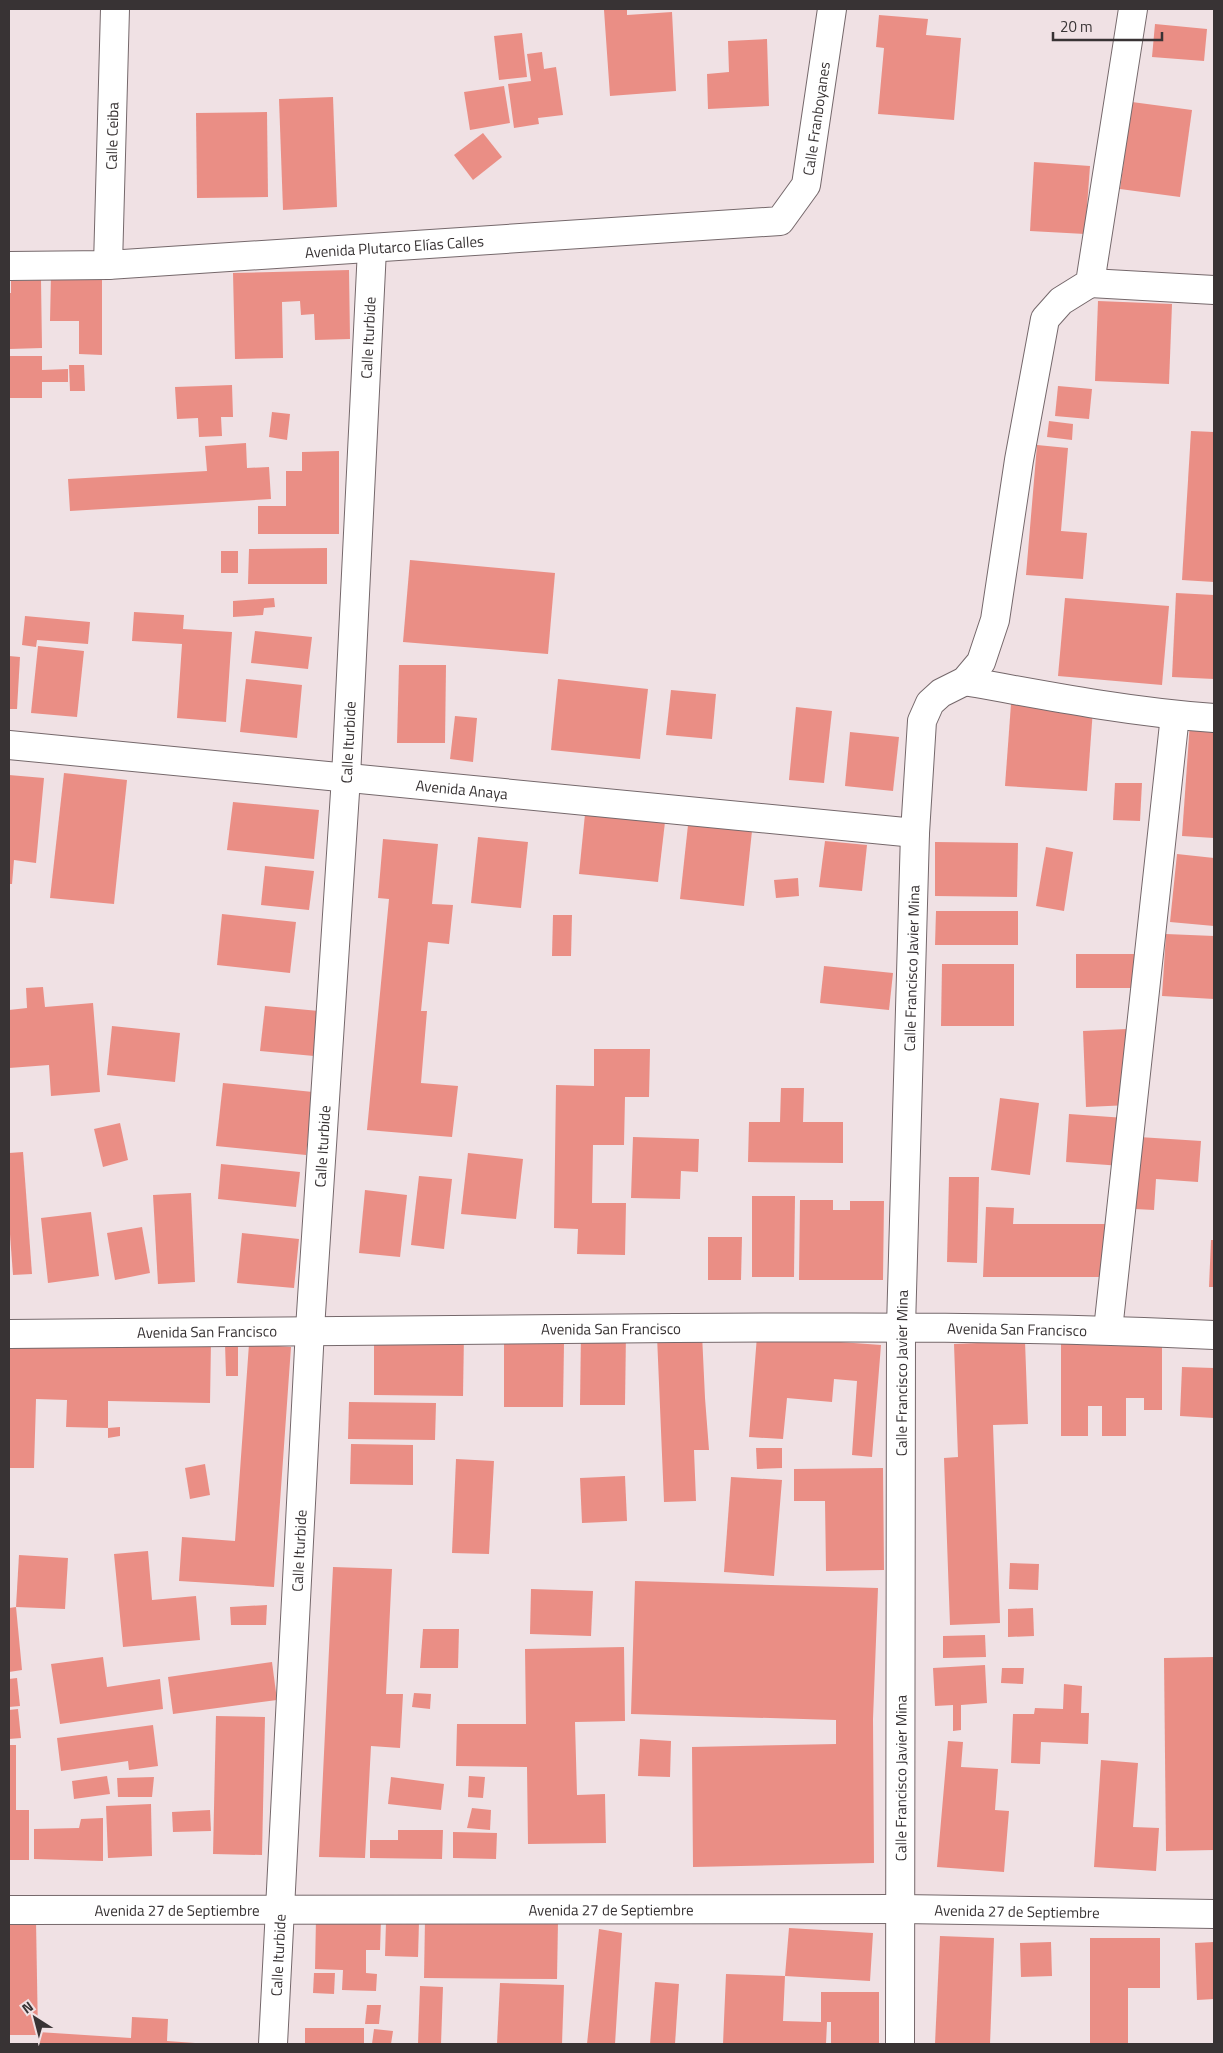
<svg xmlns="http://www.w3.org/2000/svg" width="1223" height="2053" viewBox="0 0 1223 2053" font-family="'Titillium Web',sans-serif">
<style>
.building{fill:#ea8e85}
.lines{fill:none;stroke-linecap:round;stroke-linejoin:round}
.minor-casing{stroke:#75686b;stroke-width:30}
.minor{stroke:#fff;stroke-width:28}
.labels{text-anchor:middle;dominant-baseline:central;stroke-width:4;stroke-linejoin:round;paint-order:stroke}
.street-label{font-size:15px;fill:#383334;stroke:#f0e1e4}
</style>
<rect width="100%" height="100%" fill="#f0e1e4"/>
<g class="building">
<path d="M627,9V15L672,12L676,91L610,96L604,10Z"/>
<path d="M879,15L928,19L926,35L961,38L954,120L878,114L884,48L876,47Z"/>
<path d="M1155,24L1207,29L1204,61L1152,57Z"/>
<path d="M522,33L527,77L499,80L494,36Z"/>
<path d="M767,39L769,106L708,109L707,74L729,72L728,41Z"/>
<path d="M542,52L544,69L556,67L563,115L538,118L539,124L514,128L508,84L531,81L527,54Z"/>
<path d="M504,86L510,123L470,130L464,92Z"/>
<path d="M333,97L337,207L283,210L279,99Z"/>
<path d="M1132,102L1192,110L1180,197L1120,189Z"/>
<path d="M267,112L268,197L197,198L196,113Z"/>
<path d="M483,133L502,157L473,180L454,155Z"/>
<path d="M1034,162L1090,166L1085,234L1030,231Z"/>
<path d="M349,270L350,339L315,340L314,314L301,315L300,301L282,302L283,358L235,359L233,273Z"/>
<path d="M51,275H102V355L79,354V321H50Z"/>
<path d="M41,280L42,348L9,349V293H11V281Z"/>
<path d="M1098,301L1172,304L1169,384L1095,381Z"/>
<path d="M9,356H42V370L68,369V382H42V398H9Z"/>
<path d="M69,365H84L85,391H70Z"/>
<path d="M232,385L233,417H221L222,436L199,437L198,418L177,419L175,387Z"/>
<path d="M1058,386L1092,389L1089,419L1055,416Z"/>
<path d="M272,412L290,414L287,440L269,437Z"/>
<path d="M1049,421L1073,424L1072,440L1047,437Z"/>
<path d="M1191,431L1214,432V582L1182,580Z"/>
<path d="M246,443L247,468L269,467L271,499L70,511L68,479L207,471L205,446Z"/>
<path d="M1037,445L1068,448L1061,531L1087,533L1083,579L1026,575Z"/>
<path d="M339,451V534H258V506H286V471H302V452Z"/>
<path d="M327,548V584H248L249,549Z"/>
<rect x="221" y="551" width="17" height="22"/>
<path d="M410,560L555,573L548,654L403,642Z"/>
<path d="M1176,593L1214,595V679L1172,677Z"/>
<path d="M274,598L275,607L264,608L263,615L233,617V601Z"/>
<path d="M1065,598L1169,606L1162,685L1058,676Z"/>
<path d="M134,612L184,615L183,629L232,632L226,722L177,718L182,644L132,641Z"/>
<path d="M25,616L90,622L88,644L37,640L36,647L22,645Z"/>
<path d="M255,631L312,637L308,669L251,663Z"/>
<path d="M38,646L84,651L77,717L31,713Z"/>
<path d="M9,656L20,657L17,709H9Z"/>
<path d="M399,665H446L445,743H397Z"/>
<path d="M246,679L302,685L297,738L240,732Z"/>
<path d="M558,679L648,689L640,759L551,750Z"/>
<path d="M671,690L716,694L712,739L666,735Z"/>
<path d="M1011,704L1093,709L1087,791L1005,786Z"/>
<path d="M796,707L832,711L824,783L789,780Z"/>
<path d="M455,716L477,718L473,762L450,759Z"/>
<path d="M1190,722L1214,724V838L1182,836Z"/>
<path d="M850,732L899,737L893,791L845,786Z"/>
<path d="M64,773L127,780L114,904L50,898Z"/>
<path d="M9,775L44,778L36,863L14,860L12,884H9Z"/>
<path d="M1115,783H1142L1140,821L1113,820Z"/>
<path d="M233,802L319,810L314,859L227,850Z"/>
<path d="M585,814L665,822L658,882L579,874Z"/>
<path d="M688,825L752,831L744,906L680,899Z"/>
<path d="M478,837L528,842L521,908L471,903Z"/>
<path d="M383,839L438,844L432,904L453,905L449,944L428,942L421,1011H427L421,1083L458,1086L452,1137L367,1130L389,899L378,898Z"/>
<path d="M825,841L867,845L862,891L819,887Z"/>
<path d="M935,842L1018,843L1017,897L935,896Z"/>
<path d="M1046,847L1073,852L1064,911L1036,906Z"/>
<path d="M1177,854L1214,858V926L1170,922Z"/>
<path d="M265,866L314,871L309,910L261,905Z"/>
<path d="M798,878L799,896L776,898L774,880Z"/>
<path d="M936,911H1018V945H935Z"/>
<path d="M222,914L296,922L290,973L217,965Z"/>
<path d="M553,915H572L571,956H552Z"/>
<path d="M1166,934L1214,936V999L1162,996Z"/>
<rect x="1076" y="954" width="61" height="34"/>
<path d="M942,964H1014V1026H941Z"/>
<path d="M824,966L893,973L889,1010L820,1003Z"/>
<path d="M43,987L45,1007L93,1003L100,1092L51,1096L49,1065L9,1068V1010L27,1008L26,988Z"/>
<path d="M265,1006L319,1011L314,1056L260,1051Z"/>
<path d="M112,1026L180,1033L175,1082L107,1075Z"/>
<path d="M1127,1029L1130,1105L1086,1107L1083,1031Z"/>
<path d="M594,1049H650L649,1097H625L624,1145H593L592,1203H626L625,1255L577,1254L578,1229L554,1228L556,1085L594,1086Z"/>
<path d="M223,1083L313,1092L306,1155L216,1146Z"/>
<path d="M781,1088H804L803,1122H843V1163L748,1162L749,1122H780Z"/>
<path d="M1000,1098L1039,1103L1030,1175L991,1170Z"/>
<path d="M1069,1114L1125,1118L1122,1166L1066,1162Z"/>
<path d="M120,1123L128,1160L103,1167L94,1129Z"/>
<path d="M633,1137L699,1139L698,1172L681,1171L680,1199L631,1198Z"/>
<path d="M1139,1137L1201,1141L1198,1182L1156,1179L1154,1210L1135,1209Z"/>
<path d="M23,1152L32,1274L13,1275L9,1221V1153Z"/>
<path d="M468,1153L523,1159L516,1219L461,1214Z"/>
<path d="M221,1164L300,1172L296,1207L218,1199Z"/>
<path d="M419,1176L452,1179L444,1249L411,1245Z"/>
<path d="M949,1177H979L977,1263L947,1262Z"/>
<path d="M365,1190L407,1195L400,1257L359,1253Z"/>
<path d="M191,1193L195,1282L158,1284L153,1195Z"/>
<path d="M752,1196H795L794,1277H752Z"/>
<path d="M800,1200H833V1210H850V1201H884L883,1280H799Z"/>
<path d="M986,1207L1014,1208L1013,1224H1112L1111,1277H983Z"/>
<path d="M91,1212L99,1276L48,1283L41,1218Z"/>
<path d="M142,1227L150,1273L115,1280L107,1233Z"/>
<path d="M242,1233L299,1239L294,1288L237,1283Z"/>
<path d="M708,1237H742L741,1280H708Z"/>
<path d="M1211,1240H1214V1287H1209Z"/>
<path d="M581,1332H626L625,1405H580Z"/>
<path d="M374,1333L464,1334L463,1396L374,1395Z"/>
<path d="M702,1334L705,1398L709,1450H694L696,1501L664,1502L657,1336Z"/>
<path d="M9,1335L211,1341L210,1403L108,1401V1428L66,1427L67,1400L36,1399L34,1468H9Z"/>
<path d="M757,1336L881,1345L872,1457L852,1455L857,1381L834,1379L832,1402L787,1398L783,1439L749,1437Z"/>
<path d="M1162,1340V1410H1144V1398H1126V1436H1102V1406H1088V1436H1061V1341Z"/>
<path d="M1025,1341L1028,1424L993,1425L1000,1623L950,1625L944,1458L958,1457L954,1344Z"/>
<path d="M225,1344H238V1376H226Z"/>
<path d="M249,1344L291,1347L274,1587L179,1581L182,1537L235,1541Z"/>
<path d="M504,1344H564L563,1407H504Z"/>
<path d="M1182,1367L1214,1368V1418L1180,1416Z"/>
<path d="M349,1402L436,1403L435,1440L348,1439Z"/>
<path d="M120,1427V1436L108,1438V1428Z"/>
<path d="M351,1444L413,1445V1485L350,1484Z"/>
<path d="M756,1448H782V1468L757,1469Z"/>
<path d="M456,1459L494,1461L489,1554L452,1553Z"/>
<path d="M205,1464L210,1495L190,1499L185,1468Z"/>
<path d="M883,1468L884,1570L826,1571L825,1501H794V1469Z"/>
<path d="M625,1476L627,1521L582,1523L580,1478Z"/>
<path d="M731,1477L782,1480L774,1576L724,1572Z"/>
<path d="M148,1551L152,1600L196,1596L200,1640L123,1647L114,1554Z"/>
<path d="M19,1555L68,1558L65,1609L16,1607Z"/>
<path d="M1010,1563L1039,1564L1038,1590L1009,1589Z"/>
<path d="M333,1567L392,1569L386,1694H403L400,1748L371,1746L365,1858L319,1857Z"/>
<path d="M635,1581L878,1588L873,1719L874,1863L693,1867L692,1747L836,1744V1720L631,1714Z"/>
<path d="M531,1589L593,1591L591,1636L530,1634Z"/>
<path d="M267,1605L266,1625H231L230,1607Z"/>
<path d="M16,1607L22,1670L9,1672V1608Z"/>
<path d="M1033,1608L1034,1636L1008,1637V1609Z"/>
<path d="M423,1629H459L458,1668H420Z"/>
<path d="M985,1635L986,1657L943,1658V1636Z"/>
<path d="M624,1647L625,1721L575,1722L577,1795L605,1794L606,1843L528,1844L527,1767L456,1766L457,1724H526L525,1649Z"/>
<path d="M103,1657L107,1687L160,1679L163,1709L60,1724L51,1664Z"/>
<path d="M1214,1657V1850L1166,1851L1164,1658Z"/>
<path d="M272,1662L277,1700L173,1714L168,1677Z"/>
<path d="M985,1665L987,1703L961,1705V1730L953,1731V1705L935,1706L933,1668Z"/>
<path d="M1002,1668H1024L1023,1684L1001,1683Z"/>
<path d="M17,1678L20,1706L9,1707V1679Z"/>
<path d="M1064,1684L1082,1686L1081,1713H1089L1088,1744L1041,1742L1040,1764L1011,1763L1013,1714H1034L1035,1708L1063,1709Z"/>
<path d="M414,1693L431,1694L430,1709L412,1707Z"/>
<path d="M18,1709L21,1738L9,1739V1710Z"/>
<path d="M216,1716L265,1717L262,1855L213,1854Z"/>
<path d="M153,1725L158,1766L129,1770L128,1761L61,1771L57,1738Z"/>
<path d="M640,1739L671,1741L670,1777L638,1776Z"/>
<path d="M948,1741L963,1742L961,1767L998,1769L995,1810L1009,1811L1004,1872L937,1867Z"/>
<path d="M9,1745H16V1810H29V1860H9Z"/>
<path d="M1101,1760L1138,1763L1133,1827L1159,1828L1156,1871L1094,1867Z"/>
<path d="M107,1776L110,1794L74,1799L72,1781Z"/>
<path d="M469,1776L485,1777L483,1798L468,1797Z"/>
<path d="M154,1777L152,1797H118L117,1778Z"/>
<path d="M391,1777L444,1784L441,1810L388,1804Z"/>
<path d="M151,1804L152,1856L108,1858L106,1806Z"/>
<path d="M472,1808L491,1810L490,1830L467,1828Z"/>
<path d="M210,1810L211,1831L173,1832L172,1812Z"/>
<path d="M103,1818V1861L34,1859V1829L79,1828L81,1819Z"/>
<path d="M398,1830H443L442,1859L370,1858V1840H398Z"/>
<path d="M453,1832L497,1833L496,1859L453,1858Z"/>
<path d="M316,1918L381,1920L380,1950H366V1973L377,1974L376,1991L342,1990L343,1970L315,1969Z"/>
<path d="M425,1919L558,1921L557,1979L424,1978Z"/>
<path d="M36,1920L38,2035H9V1921Z"/>
<path d="M386,1922H419L418,1957L385,1956Z"/>
<path d="M789,1928L873,1933L870,1981L785,1976Z"/>
<path d="M599,1929L622,1933L615,2044H587Z"/>
<path d="M940,1936L994,1938L990,2044H935Z"/>
<path d="M1090,1938H1160V1988H1128V2044H1090Z"/>
<path d="M1051,1942L1052,1976L1021,1977L1020,1943Z"/>
<path d="M1214,1942V1999L1197,2000L1195,1943Z"/>
<path d="M314,1973H335L334,1994L313,1993Z"/>
<path d="M726,1974L785,1976L783,2021L821,2022V1992H879V2044H831V2022H827L826,2044H723Z"/>
<path d="M655,1982L679,1984L675,2044H650Z"/>
<path d="M500,1983L564,1985L562,2044H497Z"/>
<path d="M420,1986L443,1987L441,2044H418Z"/>
<path d="M367,2005H381L379,2024H365Z"/>
<path d="M132,2017L168,2019L167,2041L195,2043V2044H38V2032L131,2038Z"/>
<rect x="305" y="2028" width="59" height="16"/>
<path d="M374,2029L393,2031L391,2044H372Z"/>
</g>
<g class="lines">
<g class="minor-casing">
<g id="minor">
<path id="s1" d="M108,265L115,9"/>
<path id="s2" d="M9,266L108,265L780,221L806,185L832,9"/>
<path d="M1090,283L1214,290"/>
<path d="M965,681C1047,696 1130,712 1214,718"/>
<path id="s3" d="M9,745L915,833"/>
<path d="M1108,1330L1175,715"/>
<path id="s4" d="M9,1334C231,1330 453,1329 675,1328C855,1327 1035,1326 1214,1335"/>
<path id="s5" d="M9,1910L901,1909L1214,1914"/>
<path id="s6" d="M273,2044L310,1329L346,777L372,249"/>
<path id="s7" d="M900,2044L901,1327L915,833L922,721L930,703L941,693L965,681L981,662L995,620L1019,460L1045,319L1061,301L1090,283L1133,9"/>
</g>
</g>
<use href="#minor" class="minor"/>
</g>
<g class="labels">
<g class="street-label">
<text stroke="none"><textPath href="#s2" startOffset="884">Calle Franboyanes</textPath></text>
<text stroke="none"><textPath href="#s1" startOffset="129">Calle Ceiba</textPath></text>
<text stroke="none"><textPath href="#s2" startOffset="386">Avenida Plutarco Elías Calles</textPath></text>
<text stroke="none"><textPath href="#s6" startOffset="1709">Calle Iturbide</textPath></text>
<text stroke="none"><textPath href="#s6" startOffset="1304">Calle Iturbide</textPath></text>
<text stroke="none"><textPath href="#s3" startOffset="455">Avenida Anaya</textPath></text>
<text stroke="none"><textPath href="#s7" startOffset="1076">Calle Francisco Javier Mina</textPath></text>
<text stroke="none"><textPath href="#s6" startOffset="899">Calle Iturbide</textPath></text>
<text stroke="none"><textPath href="#s4" startOffset="602">Avenida San Francisco</textPath></text>
<text stroke="none"><textPath href="#s4" startOffset="1008">Avenida San Francisco</textPath></text>
<text stroke="none"><textPath href="#s4" startOffset="198">Avenida San Francisco</textPath></text>
<text stroke="none"><textPath href="#s7" startOffset="671">Calle Francisco Javier Mina</textPath></text>
<text stroke="none"><textPath href="#s6" startOffset="494">Calle Iturbide</textPath></text>
<text stroke="none"><textPath href="#s7" startOffset="266">Calle Francisco Javier Mina</textPath></text>
<text stroke="none"><textPath href="#s5" startOffset="168">Avenida 27 de Septiembre</textPath></text>
<text stroke="none"><textPath href="#s5" startOffset="602">Avenida 27 de Septiembre</textPath></text>
<text stroke="none"><textPath href="#s5" startOffset="1008">Avenida 27 de Septiembre</textPath></text>
<text stroke="none"><textPath href="#s6" startOffset="89">Calle Iturbide</textPath></text>
</g>
</g>
<rect width="1223" height="2053" fill="none" stroke="#383334" stroke-width="20"/>
<g transform="translate(35 2018) rotate(324)" stroke="#f0e1e4" stroke-width="4" paint-order="stroke">
<path d="M0-4L9 19L0 12L-9 19Z" fill="#383334"/>
<text y="-8" font-size="14" font-weight="bold" text-anchor="middle" fill="#383334">N</text>
</g>
<path d="M1053 32v8h109v-8" fill="none" stroke="#383334" stroke-width="2.5"/>
<text x="1060" y="32" font-size="15" fill="#383334" stroke="#f0e1e4" stroke-width="4" paint-order="stroke">20 m</text>
</svg>
